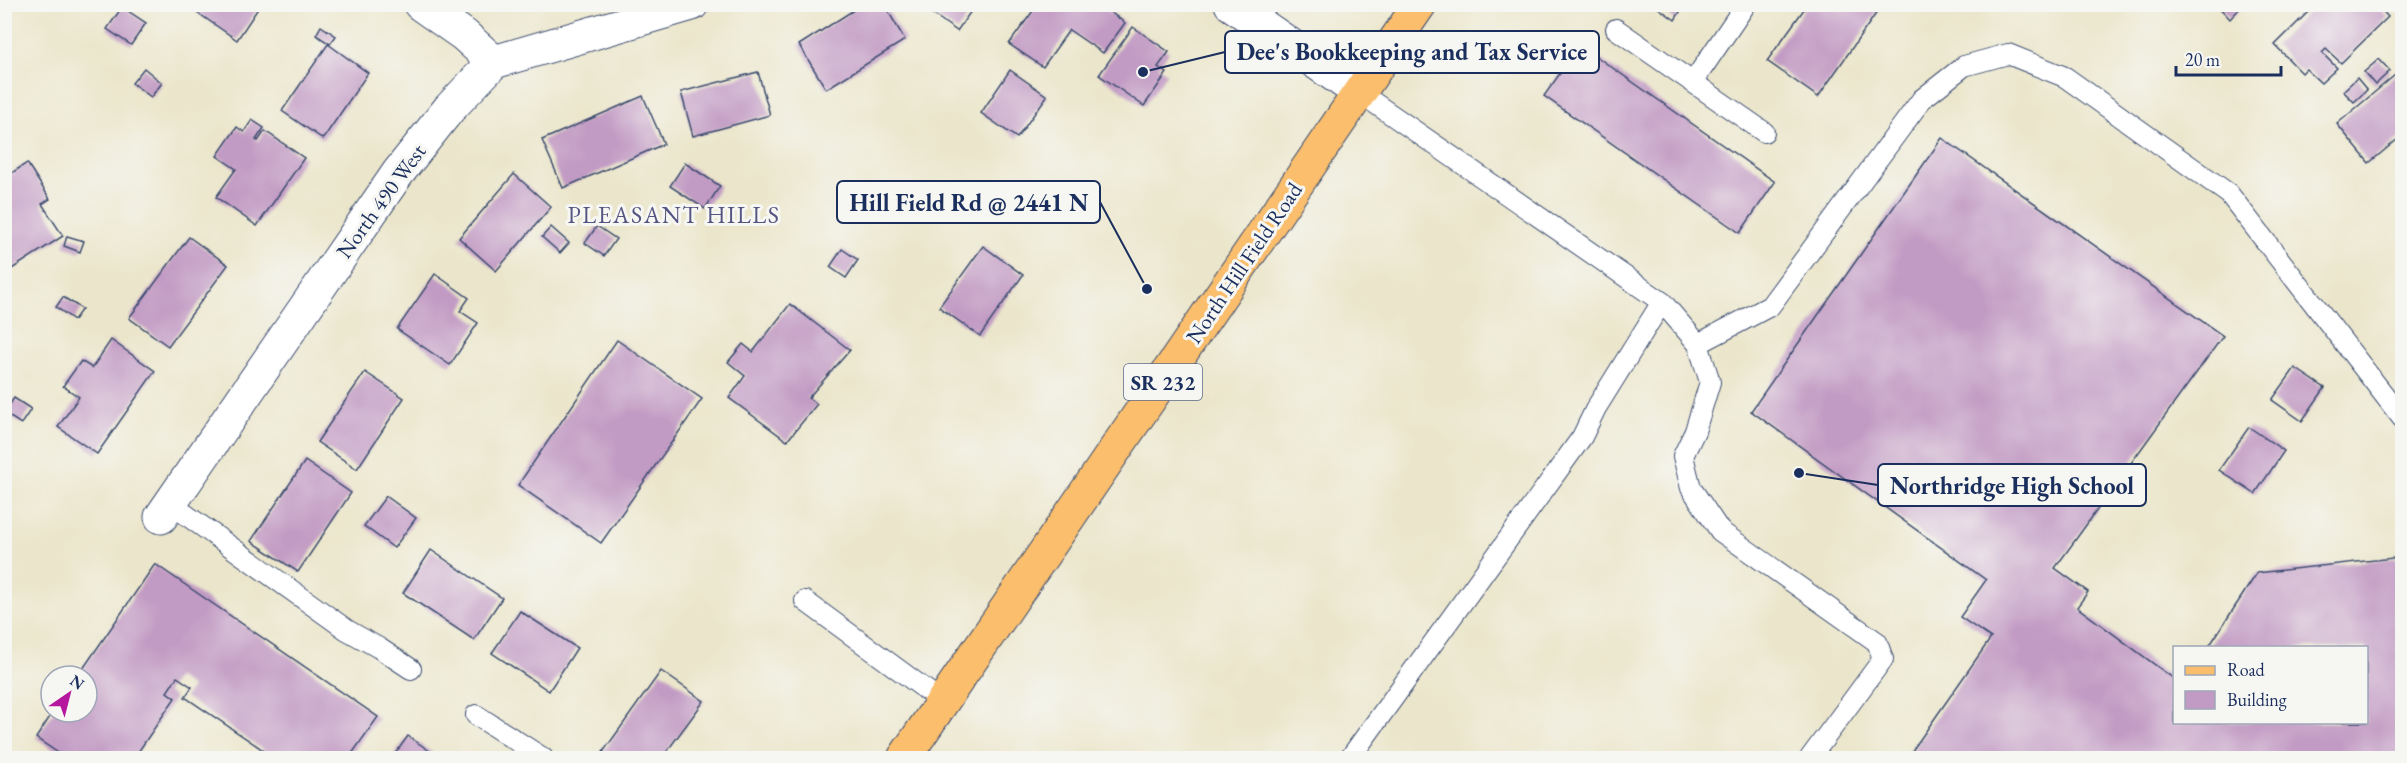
<svg xmlns="http://www.w3.org/2000/svg" width="2407" height="763" viewBox="0 0 2407 763" font-family="'EB Garamond',serif">
<style>
.building{fill:#c29bc4}
.lines{fill:none;stroke-linecap:round;stroke-linejoin:round}
.lane-casing{stroke:#3a4a6e;stroke-width:22}
.street-casing{stroke:#3a4a6e;stroke-width:35}
.primary-casing{stroke:#3a4a6e;stroke-width:35}
.lane{stroke:#fff;stroke-width:20}
.street{stroke:#fff;stroke-width:33}
.primary{stroke:#fabe6d;stroke-width:33}
.labels{text-anchor:middle;dominant-baseline:central;stroke-width:6;stroke-linejoin:round;paint-order:stroke}
.shield{fill:#f6f6f2;stroke:#5d6b8a;stroke-width:1.5}
.shield-label{font-size:21px;font-weight:bold;fill:#1b2f5e}
.street-label{font-size:22px;fill:#1b2f5e;stroke:#f6f6f2}
.neighbourhood-label{font-size:24px;letter-spacing:1.5px;fill:#555582;stroke:#f6f6f2}
.leader{fill:none;stroke:#1b2f5e;stroke-width:2}
.callout-dot{fill:#1b2f5e;stroke:#f6f6f2;stroke-width:2}
.callout{fill:#f6f6f2;stroke:#1b2f5e;stroke-width:2}
.callout-label{font-size:24px;text-anchor:middle;font-weight:bold;fill:#1b2f5e}
</style>
<rect width="100%" height="100%" fill="#f6f6f2"/>
<filter id="ink" filterUnits="userSpaceOnUse"><feTurbulence type="fractalNoise" baseFrequency=".0167" numOctaves="2"/><feDisplacementMap in="SourceGraphic" scale="12" xChannelSelector="R" yChannelSelector="G"/><feConvolveMatrix kernelMatrix="1 2 1 2 8 2 1 2 1" color-interpolation-filters="sRGB"/></filter>
<filter id="wash" filterUnits="userSpaceOnUse"><feTurbulence type="fractalNoise" baseFrequency=".008" numOctaves="4" result="noise"/><feDisplacementMap in="SourceGraphic" scale="24" xChannelSelector="R" yChannelSelector="G"/><feGaussianBlur stdDeviation="1.35" result="paint"/><feColorMatrix in="noise" values="0 0 0 0 0 0 0 0 0 0 0 0 0 0 0 0 0 1.4 0 .05"/><feComposite in="paint" operator="in"/></filter>
<g filter="url(#wash)">
<rect width="100%" height="100%" fill="#ebe6cb"/>
<g id="blocks">
<g class="building">
<path d="M185,4H261L237,40Z"/>
<path d="M863,4H884L905,40L826,89L799,45Z"/>
<path d="M918,4H976L957,31Z"/>
<path d="M1038,4H1099L1125,23L1103,53L1069,30L1043,67L1009,44Z"/>
<path d="M1653,4H1685L1675,20Z"/>
<path d="M2216,4H2244L2230,19Z"/>
<path d="M2316,4H2376L2388,17L2341,63L2326,49L2322,53L2337,68L2321,83L2306,69L2302,73L2275,45Z"/>
<path d="M1807,5H1882L1818,97L1767,61Z"/>
<path d="M122,7L146,23L131,45L107,29Z"/>
<path d="M321,26L336,36L330,44L316,35Z"/>
<path d="M1133,27L1169,52L1158,67L1167,73L1144,106L1099,75Z"/>
<path d="M328,44L368,73L323,139L282,111Z"/>
<path d="M1580,45L1775,182L1740,233L1544,96Z"/>
<path d="M2379,59L2390,71L2375,85L2364,72Z"/>
<path d="M144,68L162,83L151,97L132,83Z"/>
<path d="M2402,69V144L2398,139L2369,163L2337,124Z"/>
<path d="M1010,70L1047,96L1017,138L981,113Z"/>
<path d="M758,72L770,115L693,136L681,92Z"/>
<path d="M2357,78L2367,90L2354,102L2343,91Z"/>
<path d="M643,96L664,144L563,188L542,140Z"/>
<path d="M252,120L264,128L256,140L258,141L265,131L304,158L257,226L216,197L236,169L217,156L237,127L244,132Z"/>
<path d="M1942,138L2223,336L2055,568L2088,592L2077,607L2174,679V722H2366V648H2208L2257,573L2402,557V758H1907L1991,638L1960,617L1986,580L1751,411Z"/>
<path d="M27,163L50,199L42,204L63,236L4,274V178Z"/>
<path d="M685,163L720,186L705,209L670,186Z"/>
<path d="M514,174L551,207L496,271L459,238Z"/>
<path d="M597,226L616,239L604,256L585,243Z"/>
<path d="M551,227L569,243L560,253L542,237Z"/>
<path d="M67,236L84,241L80,252L64,246Z"/>
<path d="M189,237L228,265L168,346L129,318Z"/>
<path d="M983,246L1023,275L980,336L939,307Z"/>
<path d="M842,249L858,260L846,278L830,267Z"/>
<path d="M435,274L469,298L460,311L478,323L450,365L397,329Z"/>
<path d="M63,297L82,309L74,320L56,307Z"/>
<path d="M790,304L850,350L808,398L817,404L787,441L729,398L745,376L728,362L743,344L753,352Z"/>
<path d="M111,340L155,371L97,454L58,427L79,397L63,386L81,361L92,368Z"/>
<path d="M617,340L702,399L601,543L518,485Z"/>
<path d="M2295,368L2325,388L2302,421L2272,400Z"/>
<path d="M365,372L404,398L357,469L317,442Z"/>
<path d="M14,398L31,409L21,424L4,413Z"/>
<path d="M2249,427L2284,451L2255,494L2219,470Z"/>
<path d="M305,461L351,493L298,572L251,541Z"/>
<path d="M386,496L416,518L394,548L364,526Z"/>
<path d="M431,550L502,598L474,640L403,593Z"/>
<path d="M155,564L378,717L349,758H275L185,697L192,687L177,677L167,692L175,698L134,758H66L36,738L53,712H87V676H78Z"/>
<path d="M520,611L577,648L549,691L492,653Z"/>
<path d="M661,671L704,701L662,758H611L603,752Z"/>
<path d="M408,736L440,758H392Z"/>
</g>
</g>
</g>
<g filter="url(#ink)">
<use href="#blocks" fill-opacity="0" stroke="#3a4a6e" stroke-width="1.5"/>
<g class="lines">
<g class="lane-casing">
<g id="lane">
<path d="M1616,29L1764,132"/>
<path d="M1693,82L1746,4"/>
<path d="M1360,93L1662,302L1698,344L1710,382L1695,431L1683,456L1691,488L1720,531L1877,642L1883,659L1810,758"/>
<path d="M1698,344L1770,306L1922,99L1964,66L2008,54L2065,77L2229,194L2402,418"/>
<path d="M171,504L347,630L379,648L411,669"/>
<path d="M805,601L944,703"/>
<path d="M476,715L543,758"/>
<path d="M1350,758L1582,437L1596,408L1662,302"/>
</g>
</g>
<g class="street-casing">
<g id="street">
<path d="M420,4L464,35L494,62"/>
<path d="M1231,4L1360,93"/>
<path d="M161,517L398,173L449,109L494,62L692,4"/>
</g>
</g>
<g class="primary-casing">
<path id="primary" d="M904,758L1420,4"/>
</g>
<use href="#lane" class="lane"/>
<use href="#street" class="street"/>
<use href="#primary" class="primary"/>
</g>
</g>
<g class="labels">
<rect class="shield" x="1124" y="364" width="78" height="36" rx="4.5"/>
<g class="shield-label">
<text x="1163" y="382">SR 232</text>
</g>
<g class="street-label">
<text transform="translate(381 201) rotate(-54)">North 490 West</text>
<text transform="translate(1244 263) rotate(-56)">North Hill Field Road</text>
</g>
<g class="neighbourhood-label">
<text x="674" y="214">PLEASANT HILLS</text>
</g>
</g>
<path class="leader" d="M1143 72L1225 52M1147 289L1100 202M1799 473L1878 485"/>
<g class="callout-dot">
<circle cx="1143" cy="72" r="6"/>
<circle cx="1147" cy="289" r="6"/>
<circle cx="1799" cy="473" r="6"/>
</g>
<g class="callout">
<rect x="1225" y="31" width="374" height="42" rx="6"/>
<rect x="837" y="181" width="263" height="42" rx="6"/>
<rect x="1878" y="464" width="268" height="42" rx="6"/>
</g>
<g class="callout-label">
<text x="1412" y="60">Dee's Bookkeeping and Tax Service</text>
<text x="969" y="211">Hill Field Rd @ 2441 N</text>
<text x="2012" y="494">Northridge High School</text>
</g>
<rect width="2407" height="763" fill="none" stroke="#f6f6f2" stroke-width="24"/>
<rect x="2173" y="646" width="195" height="78" fill="#f6f6f2" stroke="#9ea6b7" stroke-width="1.5"/>
<rect x="2185" y="666" width="30" height="9" fill="#fabe6d" stroke="#9ea6b7" stroke-width="1.5"/>
<text x="2227" y="676" font-size="18" fill="#1b2f5e">Road</text>
<rect x="2185" y="691" width="30" height="18" fill="#c29bc4" stroke="#9ea6b7" stroke-width="1.5"/>
<text x="2227" y="706" font-size="18" fill="#1b2f5e">Building</text>
<g transform="translate(69 694) rotate(35)"><circle r="28" fill="#f6f6f2" stroke="#9ea6b7" stroke-width="1.5"/>
<path d="M0-4.5L10 22L0 15L-10 22Z" fill="#b5179e"/>
<text y="-9" font-size="16" font-weight="bold" text-anchor="middle" fill="#1b2f5e">N</text>
</g>
<path d="M2176 66v9h105v-9" fill="none" stroke="#1b2f5e" stroke-width="3"/>
<text x="2185" y="66" font-size="18" fill="#1b2f5e" stroke="#f6f6f2" stroke-width="4.5" paint-order="stroke">20 m</text>
</svg>
